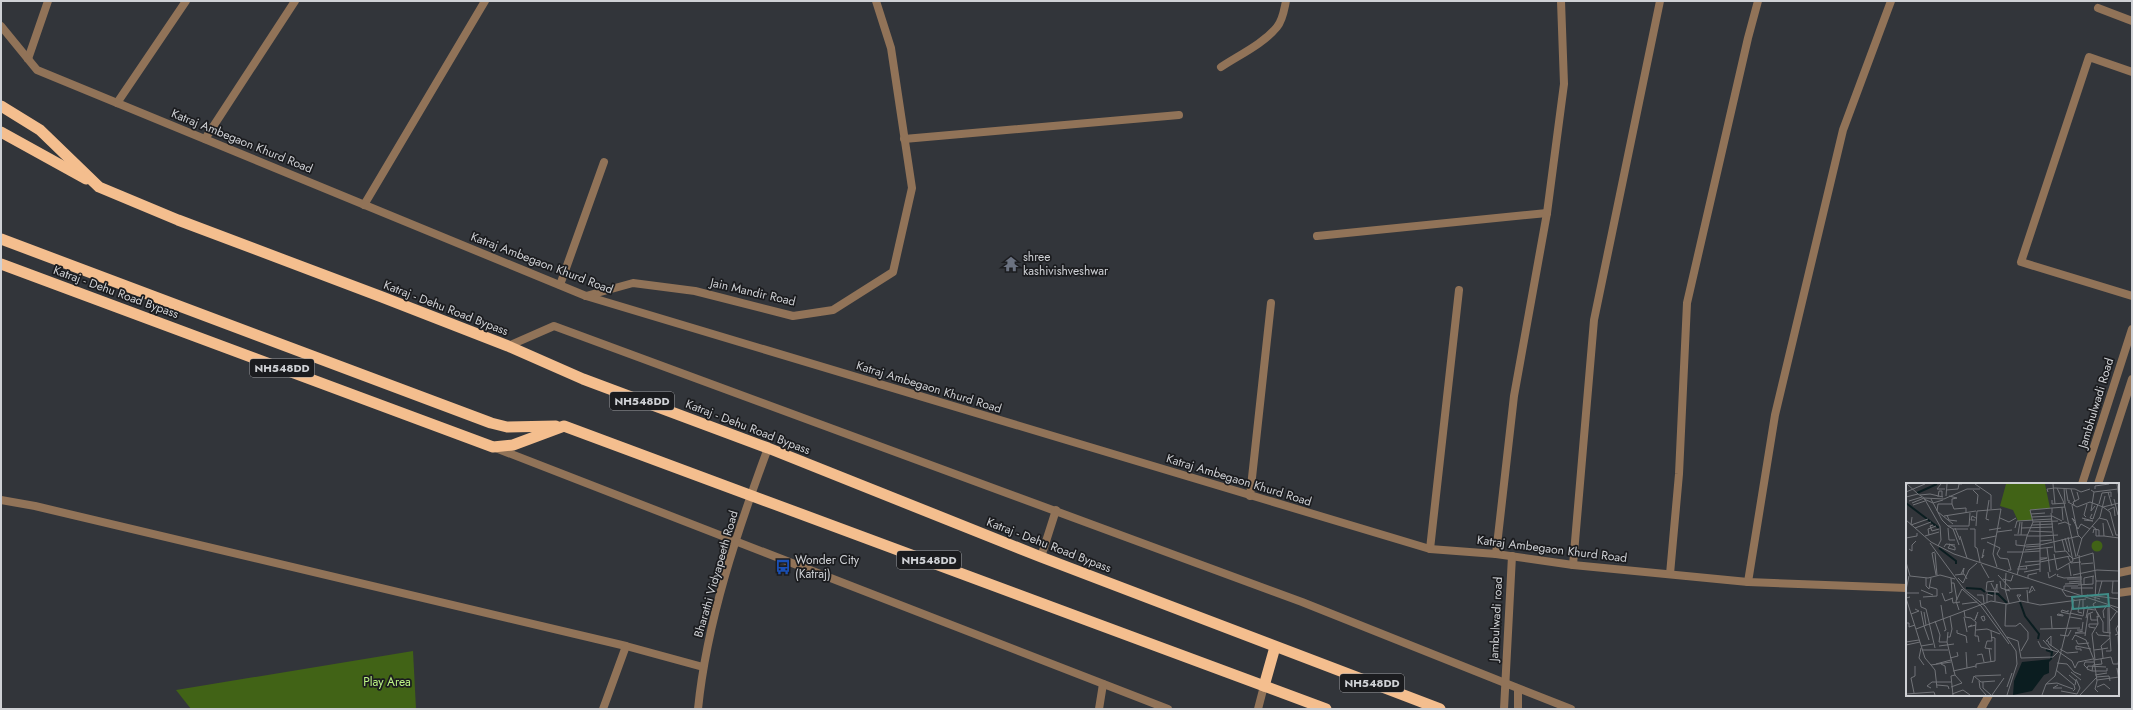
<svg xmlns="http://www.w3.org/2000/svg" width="2133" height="710" viewBox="0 0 2133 710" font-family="Jost,sans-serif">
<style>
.green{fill:#416316}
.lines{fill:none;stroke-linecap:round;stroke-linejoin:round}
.minor{stroke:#917358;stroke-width:8}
.tertiary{stroke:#917358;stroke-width:8}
.trunk{stroke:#f4be8e;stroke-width:11}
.labels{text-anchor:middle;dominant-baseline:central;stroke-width:3.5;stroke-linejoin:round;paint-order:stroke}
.shield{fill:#1b1c1f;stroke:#999b9e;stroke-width:1}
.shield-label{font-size:11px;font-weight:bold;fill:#cfd1d5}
.street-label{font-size:12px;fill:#cfd1d5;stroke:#1b1c1f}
.poi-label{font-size:12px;fill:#cfd1d5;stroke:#1b1c1f;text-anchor:start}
.park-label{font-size:12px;fill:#bcf485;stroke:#1b1c1f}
.inset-river{fill:none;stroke:#0b1d20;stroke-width:2}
.inset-road{fill:none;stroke:#717378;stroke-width:1}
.view{fill:#3f8d88;fill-opacity:0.15;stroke:#3f8d88;stroke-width:2}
.inset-edge{fill:none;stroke:#cfd1d5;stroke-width:2}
</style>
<rect width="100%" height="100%" fill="#32353a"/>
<path class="green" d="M413,651L416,709H191L176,690Z"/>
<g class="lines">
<g class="minor">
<path d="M2098,8L2132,21"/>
<path d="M28,59L48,1"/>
<path d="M1221,67C1239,55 1263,44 1277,27C1283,20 1284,10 1286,1"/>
<path d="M2132,72L2089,57L2021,262L2132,296"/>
<path d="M117,103L186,1"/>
<path d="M205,139L295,1"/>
<path d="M904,139L1179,115"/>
<path d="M364,205L485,1"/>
<path d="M1317,236L1547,213"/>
<path d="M560,285L604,162"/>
<path d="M586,296L633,283L695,291L793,316L833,310L893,272L912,188L891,48L876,1"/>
<path d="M508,346L554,326L1302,602L1505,683"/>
<path d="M493,447L1168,709"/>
<path d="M2082,484L2132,329"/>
<path d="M2098,484L2132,379"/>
<path d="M1250,496L1271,303"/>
<path d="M1,500L35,506L626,646L703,667"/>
<path d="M1430,549L1459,290"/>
<path d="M1496,554L1514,396L1547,213L1564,84L1561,1"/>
<path d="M1041,557L1056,510"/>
<path d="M1573,565L1594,320L1660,1"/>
<path d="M1670,574L1679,474L1687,303L1748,38L1758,1"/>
<path d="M1748,582L1775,415L1843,130L1891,1"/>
<path d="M603,709L626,646"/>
<path d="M1099,709L1103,684"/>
<path d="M1258,709L1264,686"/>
</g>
<g class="tertiary">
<path d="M1,26L37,70L586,296L1430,549L1496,554L1573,565L1748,582L1907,588"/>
<path d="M2118,573L2132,570"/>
<path d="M2118,593L2132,591"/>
<path d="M1505,683L1571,709"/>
<path d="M698,709C707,620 737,532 768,448"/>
<path d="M1504,709L1512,556"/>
<path d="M1518,709V689"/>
<path d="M1981,709L1989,695"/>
</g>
<g class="trunk">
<path d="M1,106L40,130L99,187L178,220L382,297L508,346L583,379L768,448L1041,557L1440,709"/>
<path d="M1,132L86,179"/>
<path d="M1,239L491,423L507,427L556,426"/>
<path d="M1,264L493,447L513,445L564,426L1326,709"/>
<path d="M1264,686L1275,647"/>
</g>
</g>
<defs>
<g id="temple-bare" transform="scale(1.2)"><path d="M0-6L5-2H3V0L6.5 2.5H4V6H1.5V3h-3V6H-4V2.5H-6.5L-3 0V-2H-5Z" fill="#6b7280" stroke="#1b1c1f" stroke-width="2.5" paint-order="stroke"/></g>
<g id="bus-bare" transform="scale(1.2)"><path d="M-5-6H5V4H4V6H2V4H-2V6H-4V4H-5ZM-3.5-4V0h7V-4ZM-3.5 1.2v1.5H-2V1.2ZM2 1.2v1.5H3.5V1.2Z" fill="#1a4fb4" stroke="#1b1c1f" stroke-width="2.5" paint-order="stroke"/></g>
</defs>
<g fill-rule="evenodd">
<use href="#temple-bare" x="1011" y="264"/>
<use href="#bus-bare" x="783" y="567"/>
</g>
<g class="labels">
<g class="shield">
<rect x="250" y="359" width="64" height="18" rx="3"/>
<rect x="610" y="392" width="64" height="18" rx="3"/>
<rect x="897" y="551" width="64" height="18" rx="3"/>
<rect x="1340" y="674" width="64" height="18" rx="3"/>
</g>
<g class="shield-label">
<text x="282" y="368">NH548DD</text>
<text x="642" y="401">NH548DD</text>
<text x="929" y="560">NH548DD</text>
<text x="1372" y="683">NH548DD</text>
</g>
<g class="street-label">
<text transform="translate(242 141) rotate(22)">Katraj Ambegaon Khurd Road</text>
<text transform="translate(542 263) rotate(21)">Katraj Ambegaon Khurd Road</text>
<text transform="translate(116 292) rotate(20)">Katraj - Dehu Road Bypass</text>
<text transform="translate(753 292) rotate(13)">Jain Mandir Road</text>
<text transform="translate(446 308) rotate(21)">Katraj - Dehu Road Bypass</text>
<text transform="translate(929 387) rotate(17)">Katraj Ambegaon Khurd Road</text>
<text transform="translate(2096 403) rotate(-73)">Jambhulwadi Road</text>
<text transform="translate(748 427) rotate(21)">Katraj - Dehu Road Bypass</text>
<text transform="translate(1239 480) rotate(17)">Katraj Ambegaon Khurd Road</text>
<text transform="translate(1049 545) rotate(21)">Katraj - Dehu Road Bypass</text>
<text transform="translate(1552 549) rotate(7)">Katraj Ambegaon Khurd Road</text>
<text transform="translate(716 574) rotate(-74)">Bharathi Vidyapeeth Road</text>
<text transform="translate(1496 619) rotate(-87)">Jambulwadi road</text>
</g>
<g class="poi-label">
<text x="1023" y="257">shree<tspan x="1023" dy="14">kashivishveshwar</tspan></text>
<text x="795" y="560">Wonder City<tspan x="795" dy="14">(Katraj)</tspan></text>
</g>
<g class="park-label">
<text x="387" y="682">Play Area</text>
</g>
</g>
<g transform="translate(1906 483)">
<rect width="213" height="213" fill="#32353a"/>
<path d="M100,1H139L144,25L124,27L126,37L112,38L107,27L94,23ZM185.5 63a5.5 5.5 0 1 1 11 0a5.5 5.5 0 1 1-11 0Z" fill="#416316"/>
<path d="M146,176L143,179V190L138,192L126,208L107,212L108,198L116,179Z" fill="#0b1d20"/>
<path class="inset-river" d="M11,10L31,1M0,20L33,45M33,65L50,78V81M60,105L75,106L79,109M82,110L92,111L101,120M114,119L119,133L133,151L132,156M140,167L146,169L145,176"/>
<path class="inset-road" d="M1,1L12,11M35,1L31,6H39M69,1L85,12V26M147,1L149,21M211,1L213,15M151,5L158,20M158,5L159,19M160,6L162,18H164M165,6L169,19M189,6V3L203,1M40,7L52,6L53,1H56M67,7L72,12L71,21M185,7L188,9L212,6M0,9L19,1M142,9L141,6L149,5L169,6L175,9L184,6M188,9L185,28L189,23M202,9L206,23M14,12L24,11L37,14M40,13L41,1M0,14L12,11L18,15L34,43L35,57L32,63M32,14L33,8H36V14M18,16L27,20L37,17M25,16L36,37L42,43H63L64,30M208,16L212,32M83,17L80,36L83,37M146,17V21L160,20M3,18L16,14M162,19L171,24L184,19L197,24L204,29L210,52H213M6,20L18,15L38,16L61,6H74M158,20L170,74M46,21L48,26L60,25V30M193,21L196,10L205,9V14M7,22L19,18M166,22L172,52L176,56M168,22L167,19L173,16L171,9M156,24L157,37M197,24L213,20M202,27L208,24L209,33M31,28L32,21H46V16L51,15L43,13M32,29L47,41M145,30L149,69L160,68L164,73M146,30V25L159,24M125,31L124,27L146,25M186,31L184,35L187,36L192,21M41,32L43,37L51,38M38,33L70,28M6,34L5,42L22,36M126,34L146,33L156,38M180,34L178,32L181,21M94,35L103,39L110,35M176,35L187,38L178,37M193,35L201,37L207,53M0,37L25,59L48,71L213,125M69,37H65L66,33L70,35M169,38L166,35L172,46M127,39L152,38M134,39V53L152,52M197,40L198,53L213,55M152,41L159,39L165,42M27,42L24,43L26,48L33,46M126,42L147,41M42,43L47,46H62M70,43L71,28L95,26L87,71L91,84M186,43L190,46V53H198M9,45L25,39M42,45L43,57H49M49,45L54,57M109,45L111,38L146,36M115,45L147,44M47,46L53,62M64,46H69V64L71,65L74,79M172,46L175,41L184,46M83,47L95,45M123,48L146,49M91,49L106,47M187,50L188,46L193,47V53M112,51L114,39M23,52L22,46L30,43M108,52H121M115,52L116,39M19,53L33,49M54,53L61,75M121,53L127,39L125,31L139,30M0,55L11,53V50M159,55L163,69M75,56L90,53M156,56L159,68M110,57V62L120,63M134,58L146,57M81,59L94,65L91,71L94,75M24,60L57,105L79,123L110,168L111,181L101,212M43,61L49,64V67L42,65L44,62M120,62L134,61M134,62L173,53M38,64L40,61L49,62M120,64L134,63M141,65L144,89M3,66L6,68V62L10,58M78,66L76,75L78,72M119,67L147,64M29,69L26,70L30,92M101,69H118M118,69L134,68V89M29,70L31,92M148,71L151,87L167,78L162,54M173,72L176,112M171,73L176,55L194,34L199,13M162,74L165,80L175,79M94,75L102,76L105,87H102M134,75H141L134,77M0,79L4,93L22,95L34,92L49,96M119,79L134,78M134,79L164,73L167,76L187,70L190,98M75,81L83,95M163,81L165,93M175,81L187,80M112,84L134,81M111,86H121L120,83M118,89L134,86M142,89L143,95L150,91M100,90L99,106L103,120M55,91L58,85L57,91M152,91L151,93L158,95L176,94M49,92L58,91L61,96M92,92L105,106M111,92L121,53H134V68M167,92L191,87L213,88M20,95V103L23,106L25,95M52,95L57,100L63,87L71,80M122,95V92L131,90M97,96L105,98L107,92M161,96H176M88,98L81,99L80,108L93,109M94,98L95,105L104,108M190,98H213M207,98L206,110H213M163,99L175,98M45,100H48L51,117M85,100L89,108V118M159,101L175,100M172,102L187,101V93M178,102V95L188,93M89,105L91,109V101L90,105M165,105H187M56,106L75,123L103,161M158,106V103H172M0,107L3,93M15,107L27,112M121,107L122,119M127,107L123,110L126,103L129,108M156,107L160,113L169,114M100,108L103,106L123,105M0,110H13M36,110L39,118L47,115M43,110L46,109L45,95M71,112H77L78,120M181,112L194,116M190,113L213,116M192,113L196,98M4,114L0,115L19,175L25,182L45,179M17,114L31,113V106L24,104M113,114L115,112H111L114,118M46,115L47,120L54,119M174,116L172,129L176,130M177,116V126L182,123M14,117L15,124L20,126L29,165M189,117L190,98M81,119V111L87,113M56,121L71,119M100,121L99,143H110L114,140L122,149V156L115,168M35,122L37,135M202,122L213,130M202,125V149M53,127L50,118L56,106M58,127L59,134L65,135L70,139L69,153H72L73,159M162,127V129L156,127L155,129L164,131M15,128L18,143M18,129L20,142M191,129L197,139V149L205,150M164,130L177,133L178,126M184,130L185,137H192M5,131L13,128L9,126M152,131L157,132V133L151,132ZM71,132L69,137L72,129M78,133L79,137L77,138L75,134ZM145,133L146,145M58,134L61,149M164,134L176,136M37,135L40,147L38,148M180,135L182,126L189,127M198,135L197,128L201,122M29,138L34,152L33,159H41M204,138L211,128M0,140H3V144L9,142M66,142L62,144L70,142M18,143L23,157M189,145L183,144V141H192M10,146L85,118L101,121L115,118L134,122L180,116M134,146L174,145M51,147V150L60,153L61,160M70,147L81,146L94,151M171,147H176L177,139M85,148L86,158H81L79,165L86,166M177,148L169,150H179M42,149L41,159L49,192L45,193L47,212M190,149L192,152L204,153M154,152L162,153L165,147M209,152L212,151L210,146L213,141M179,153L182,131L187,129M212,153L213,172M41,154H44L46,146L44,133M101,154L112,158L115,175L147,174L153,168M137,157L146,167M166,157L169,152L180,157M170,157L172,161L183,160M180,157L188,177L205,174L207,181H212L213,174M132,158L135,164L152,169M0,159L13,157M0,162L14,159M15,163L27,161M33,163L48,161M145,163V153L140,158H142L143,161L153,168M15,165L13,175L18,182M83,165L85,179M154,166L161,170L172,169M16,167H42M188,167L196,166L195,163L204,155L203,123M175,168V166H170V163L185,166M200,168H205L204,155M60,169L61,185M153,169L166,178L169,185L172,179L187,176M71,172L76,171L78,179M44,175L52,173L51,169M197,175L196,166L202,165M195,176L196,181L187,182L186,188H201V185M188,177L191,198L189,206L192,209M189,177L186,151L192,141L191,133L193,134L187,121L190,119M151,180L161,181L168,189L175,192M30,181L45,177M35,181L39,183L40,191M25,182L29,187L31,205M70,185V181L89,178V155L85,154M181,185L178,182L179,179H188M211,185L213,198M150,187L168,202L169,206L167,208M47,188L70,183M186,188L181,186L182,183L200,184M165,189L175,197M163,192L170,198L169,202M189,192L201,190M69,193L95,192M190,194L203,193L204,198M191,197L213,194M73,198L74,205L80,212M77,199V205L85,212M66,200L68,193L75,199L89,198M140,201L151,200L167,206M31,202L42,203L43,206M152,202L147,205H156M45,204L56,200L49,192M101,204L106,190M191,204L198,201L204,206M25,205L21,203L26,199H45M155,208L171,211L174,205L170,196M8,210L5,195L9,193V183M0,211L28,209L29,212M46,211L57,207L64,212M86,212L98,195M136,212L140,201L149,193L168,116M174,212L190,195"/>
<path class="view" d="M202,111L203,123L167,126L166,114Z"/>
<rect width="213" height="213" class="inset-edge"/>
</g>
<rect width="2133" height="710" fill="none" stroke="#cfd1d5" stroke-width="4"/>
</svg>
